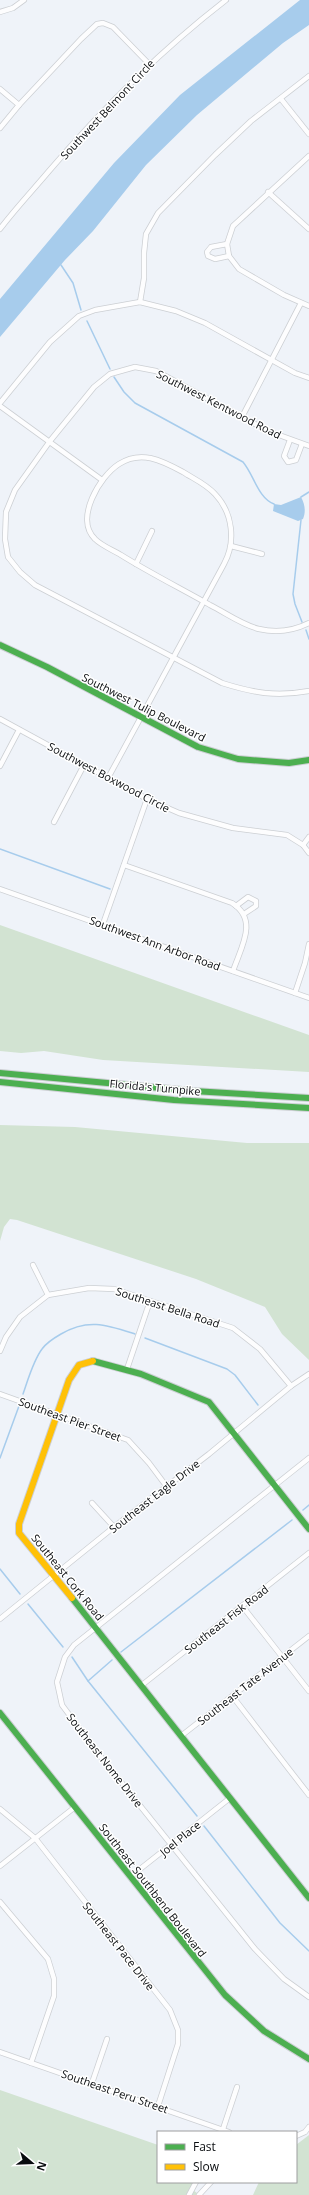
<svg xmlns="http://www.w3.org/2000/svg" width="309" height="2195" viewBox="0 0 309 2195" font-family="'Open Sans',sans-serif">
<style>
.green{fill:#d2e3d2}
.water{fill:#a7ccec}
.lines{fill:none;stroke-linecap:round;stroke-linejoin:round}
.stream{stroke:#a7ccec;stroke-width:1.5}
.street-casing{stroke:#cccfd3;stroke-width:6}
.fast-casing{stroke:#cccfd3;stroke-width:8}
.slow-casing{stroke:#cccfd3;stroke-width:8}
.street{stroke:#fdfdfe;stroke-width:4.5}
.fast{stroke:#4caf50;stroke-width:6}
.slow{stroke:#ffc107;stroke-width:6}
.labels{text-anchor:middle;dominant-baseline:central;stroke-width:3;stroke-linejoin:round;paint-order:stroke}
.street-label{font-size:11px;fill:#090c0f;stroke:#fff}
</style>
<rect width="100%" height="100%" fill="#eff3f9"/>
<g class="green">
<path d="M0,925L309,1035V1072L103,1060L44,1051L21,1053L0,1051Z"/>
<path d="M0,1125L75,1127L247,1143H309V1360L282,1334L265,1307L196,1279L17,1220L10,1219L4,1227L0,1241Z"/>
<path d="M0,2090L158,2145V2182H193V2185L190,2188L197,2193L196,2195H0Z"/>
<path d="M309,2135V2195H253L259,2182H296V2145Z"/>
</g>
<g class="water">
<path d="M300,0H309V25L283,43L197,115L146,165L93,231L65,260L0,337V299L114,163L180,95Z"/>
<path d="M301,497C305,504 306,512 303,519L298,521L273,511L274,504L281,505Z"/>
</g>
<g class="lines">
<g class="stream">
<path d="M61,265L73,283L81,310"/>
<path d="M87,321L110,369"/>
<path d="M114,377L124,392L135,403L243,462C254,475 258,498 274,504"/>
<path d="M301,497L309,492"/>
<path d="M301,520L293,594L295,604L302,622"/>
<path d="M306,630L309,639"/>
<path d="M0,849L110,889"/>
<path d="M145,1338L227,1369L235,1375L258,1405"/>
<path d="M23,1394C28,1380 33,1361 42,1349C47,1342 54,1338 61,1334C88,1318 107,1325 135,1334"/>
<path d="M0,1458L19,1406"/>
<path d="M303,1510L309,1505"/>
<path d="M0,1569L20,1594"/>
<path d="M28,1604L63,1647"/>
<path d="M121,1652L292,1520"/>
<path d="M72,1657L88,1681L197,1816"/>
<path d="M88,1681L112,1660"/>
<path d="M204,1826L280,1923L309,1951"/>
</g>
<g class="street-casing">
<g id="street">
<path d="M0,12L13,8L24,0"/>
<path d="M0,89L19,105"/>
<path d="M281,99L309,134"/>
<path d="M0,128L19,105L81,39L97,24L103,23L113,27L149,64"/>
<path d="M309,156L233,226L227,244L229,256L239,269L284,295L309,306"/>
<path d="M268,192L309,229"/>
<path d="M0,229C15,209 33,190 49,171C103,108 160,51 226,0"/>
<path d="M227,244L211,247L207,252L208,256L215,259L229,256"/>
<path d="M140,302L144,278V253L146,234L158,213L215,155L251,121L309,76"/>
<path d="M0,403L50,342L79,316L95,310L140,302L176,311L205,323L295,373L309,378"/>
<path d="M0,406L102,480"/>
<path d="M242,417L301,303"/>
<path d="M290,440L284,456L288,462L296,460L302,444"/>
<path d="M309,446L268,431L156,371L135,367L110,374L94,387L50,441L15,490L6,512L5,539L8,557L20,572L35,585L222,683C254,693 276,697 309,691"/>
<path d="M231,546L262,554"/>
<path d="M136,564L152,531"/>
<path d="M0,719L147,799L179,813L233,828L287,835L303,845L309,853"/>
<path d="M0,766L19,730"/>
<path d="M108,778C147,707 185,635 224,564C236,542 233,513 215,494C206,484 194,479 183,472C161,460 141,450 119,464C100,476 74,519 95,539C102,546 113,550 121,555C150,573 180,588 210,605C226,613 242,625 259,629C276,633 293,631 309,623"/>
<path d="M54,822L84,765"/>
<path d="M303,845L309,837"/>
<path d="M124,865L232,903C259,920 241,947 233,971"/>
<path d="M0,889L309,998"/>
<path d="M236,906L248,897L256,901V906L244,914"/>
<path d="M103,924L147,799"/>
<path d="M295,993L305,963L309,944"/>
<path d="M33,1265L48,1295"/>
<path d="M0,1351L6,1337L20,1317L48,1295L89,1288L114,1289L233,1328L260,1349L291,1386"/>
<path d="M127,1369L150,1301"/>
<path d="M0,1394L128,1440L149,1463L167,1487"/>
<path d="M309,1458L74,1645L65,1657L57,1682L62,1705L97,1752L255,1949L284,1979L309,1997"/>
<path d="M92,1503L114,1527"/>
<path d="M243,1607L309,1691"/>
<path d="M0,1619L114,1527L209,1454L291,1386L309,1374"/>
<path d="M142,1685L309,1553"/>
<path d="M233,1697L309,1795"/>
<path d="M181,1736L309,1636"/>
<path d="M0,1809L35,1838L170,2010L178,2030V2044L158,2106"/>
<path d="M0,1866L75,1807"/>
<path d="M130,1877L230,1798"/>
<path d="M0,1902L48,1959L54,1979V1996L31,2063"/>
<path d="M0,2052L229,2132"/>
<path d="M92,2083L107,2039"/>
<path d="M223,2129L237,2087"/>
<path d="M296,2136L305,2132L309,2127"/>
<path d="M189,2195L196,2182"/>
<path d="M199,2195L211,2182"/>
</g>
</g>
<g class="fast-casing">
<g id="fast">
<path d="M0,645L47,667L198,747L238,759L289,763L309,760"/>
<path d="M0,1073L193,1091L309,1098"/>
<path d="M0,1082L174,1100L309,1108"/>
<path d="M93,1361L141,1374L209,1402L309,1529"/>
<path d="M72,1598L309,1898"/>
<path d="M0,1713L225,1995L264,2031L309,2059"/>
</g>
</g>
<g class="slow-casing">
<path id="slow" d="M72,1598L19,1533V1524L69,1380L79,1365L93,1361"/>
</g>
<use href="#street" class="street"/>
<use href="#fast" class="fast"/>
<use href="#slow" class="slow"/>
</g>
<g class="labels">
<g class="street-label">
<text transform="translate(107 109) rotate(-47)">Southwest Belmont Circle</text>
<text transform="translate(219 404) rotate(27)">Southwest Kentwood Road</text>
<text transform="translate(144 707) rotate(27)">Southwest Tulip Boulevard</text>
<text transform="translate(109 777) rotate(28)">Southwest Boxwood Circle</text>
<text transform="translate(155 943) rotate(20)">Southwest Ann Arbor Road</text>
<text transform="translate(155 1087) rotate(5)">Florida's Turnpike</text>
<text transform="translate(168 1307) rotate(18)">Southeast Bella Road</text>
<text transform="translate(70 1419) rotate(20)">Southeast Pier Street</text>
<text transform="translate(154 1496) rotate(-38)">Southeast Eagle Drive</text>
<text transform="translate(68 1577) rotate(51)">Southeast Cork Road</text>
<text transform="translate(226 1619) rotate(-38)">Southeast Fisk Road</text>
<text transform="translate(245 1686) rotate(-38)">Southeast Tate Avenue</text>
<text transform="translate(105 1760) rotate(52)">Southeast Nome Drive</text>
<text transform="translate(180 1838) rotate(-39)">Joel Place</text>
<text transform="translate(153 1890) rotate(52)">Southeast Southbend Boulevard</text>
<text transform="translate(119 1946) rotate(52)">Southeast Pace Drive</text>
<text transform="translate(115 2091) rotate(19)">Southeast Peru Street</text>
</g>
</g>
<rect x="157" y="2131" width="140" height="52" fill="#ffffff" stroke="#9d9e9f"/>
<rect x="165" y="2144" width="20" height="6" fill="#4caf50" stroke="#9d9e9f"/>
<text x="193" y="2151" font-size="12" fill="#090c0f">Fast</text>
<rect x="165" y="2164" width="20" height="6" fill="#ffc107" stroke="#9d9e9f"/>
<text x="193" y="2171" font-size="12" fill="#090c0f">Slow</text>
<g transform="translate(32 2163) rotate(109)" stroke="#ffffff" stroke-width="3" paint-order="stroke">
<path d="M0-3L7 15L0 10L-7 15Z" fill="#090c0f"/>
<text y="-6" font-size="11" font-weight="bold" text-anchor="middle" fill="#090c0f">N</text>
</g>
</svg>
